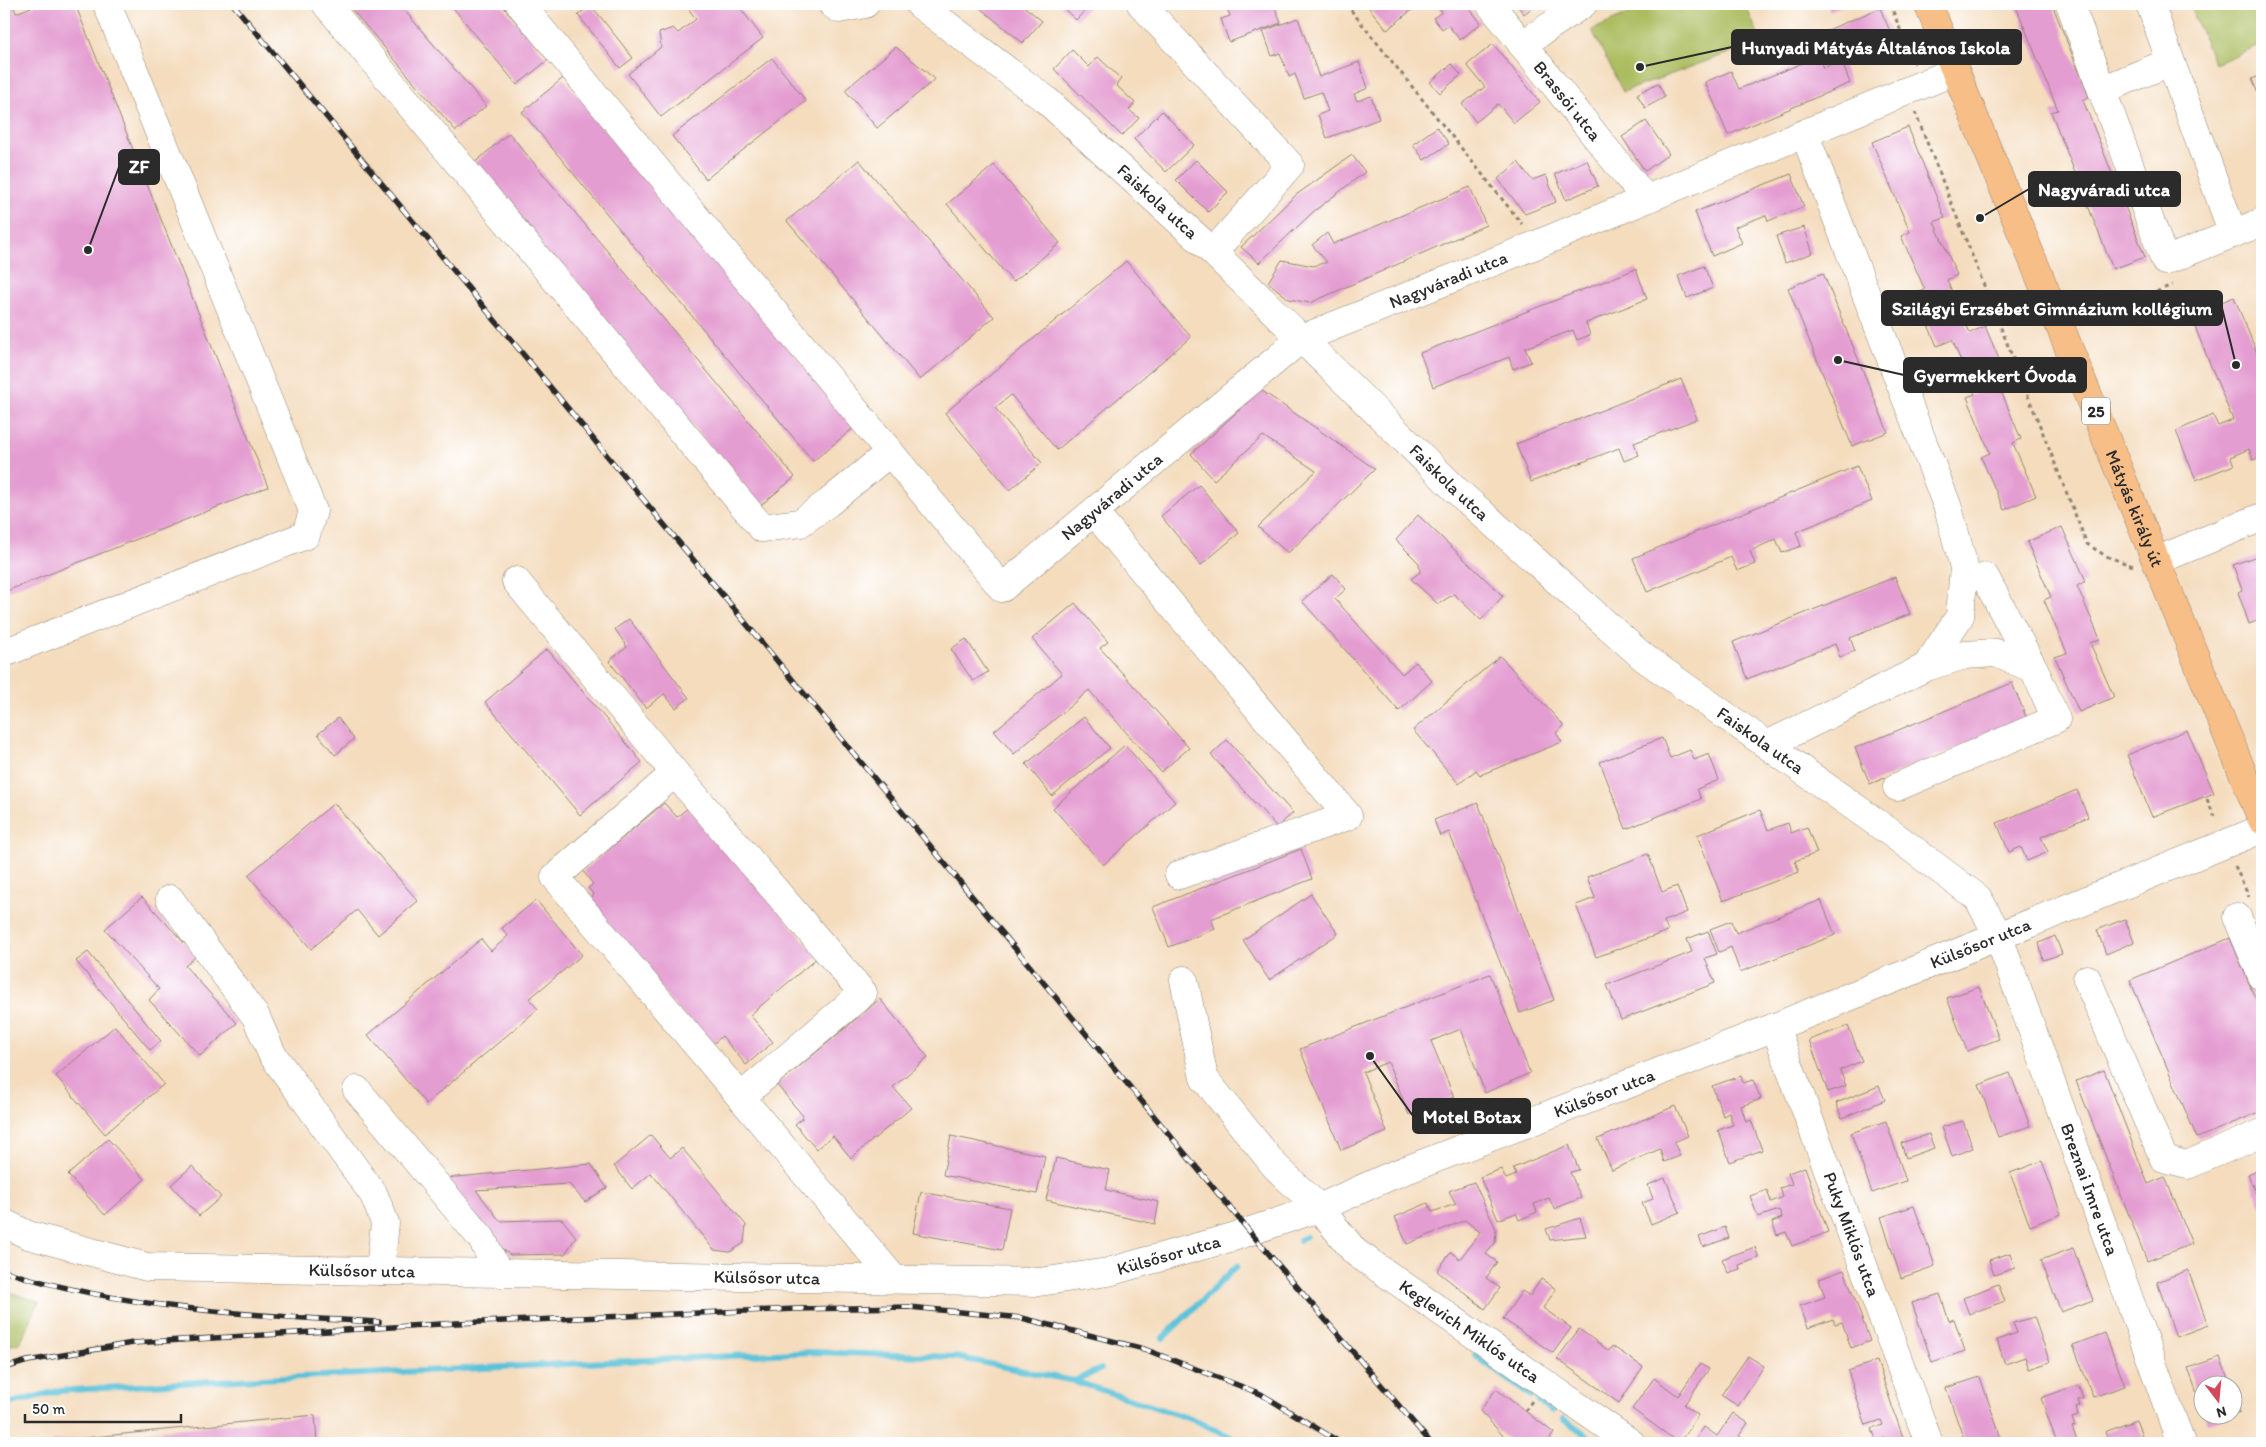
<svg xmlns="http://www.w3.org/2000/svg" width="2266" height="1447" viewBox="0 0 2266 1447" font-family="Itim,sans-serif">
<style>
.green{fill:#acbd60;stroke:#6c7446}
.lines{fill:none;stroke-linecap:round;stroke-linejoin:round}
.stream{stroke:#5cc2d9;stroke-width:6}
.building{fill:#e49dd1}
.minor-casing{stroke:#908474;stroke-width:29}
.major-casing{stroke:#908474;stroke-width:29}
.path{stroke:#908474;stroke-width:3;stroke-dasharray:4 4;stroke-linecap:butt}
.minor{stroke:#fff;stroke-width:28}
.major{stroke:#f7be87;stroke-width:28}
.rail-casing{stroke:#2b2b2b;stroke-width:5.5}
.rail{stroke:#fff;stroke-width:4;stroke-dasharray:11;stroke-linecap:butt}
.labels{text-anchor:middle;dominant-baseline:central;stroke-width:5;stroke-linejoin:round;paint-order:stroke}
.shield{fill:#fff;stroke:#6b6b6b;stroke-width:1}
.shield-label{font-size:16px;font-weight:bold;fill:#2b2b2b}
.street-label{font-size:18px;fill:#2b2b2b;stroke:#fff}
.leader{fill:none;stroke:#2b2b2b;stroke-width:2}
.callout-dot{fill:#2b2b2b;stroke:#fff;stroke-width:2}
.callout{fill:#2b2b2b;stroke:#2b2b2b;stroke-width:2}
.callout-label{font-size:19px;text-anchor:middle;font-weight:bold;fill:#fff}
</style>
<rect width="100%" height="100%" fill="#fff"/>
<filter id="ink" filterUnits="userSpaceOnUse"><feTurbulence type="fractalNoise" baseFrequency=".02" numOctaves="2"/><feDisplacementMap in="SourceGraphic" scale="10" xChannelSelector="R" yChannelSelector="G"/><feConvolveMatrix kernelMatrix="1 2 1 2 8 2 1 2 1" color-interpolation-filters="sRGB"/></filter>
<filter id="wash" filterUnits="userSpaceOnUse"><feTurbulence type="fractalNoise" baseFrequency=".0096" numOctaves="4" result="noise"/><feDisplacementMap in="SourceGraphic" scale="20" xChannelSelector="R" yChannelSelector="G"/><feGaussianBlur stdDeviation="1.12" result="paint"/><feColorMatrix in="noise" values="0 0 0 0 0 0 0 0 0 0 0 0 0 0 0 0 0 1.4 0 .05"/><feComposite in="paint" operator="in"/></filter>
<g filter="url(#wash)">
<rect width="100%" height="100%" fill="#f4dcbd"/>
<g class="green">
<path d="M1651,4H1745L1761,41L1623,92L1592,30Z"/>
<path d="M2189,4H2262V44L2215,64Z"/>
<path d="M4,1290L39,1302L20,1343L4,1347Z"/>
</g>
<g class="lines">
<g class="stream">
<path d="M1300,1240L1306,1237"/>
<path d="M1163,1338L1237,1266"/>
<path d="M1475,1355L1531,1396"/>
<path d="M1074,1381L1101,1369"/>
<path d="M1538,1401L1552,1411"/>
<path d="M4,1405L58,1391L197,1382L814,1352L955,1357L1074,1381L1194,1420L1244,1443"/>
<path d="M1564,1419L1598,1443"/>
</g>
</g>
<g id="blocks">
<g class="building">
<path d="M4,4H13L16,13L39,4H75L268,487L4,592Z"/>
<path d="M347,4H399L486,106L456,131Z"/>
<path d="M450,4H501L548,60L517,85Z"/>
<path d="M685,4H737L763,38L661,117L628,74L661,47L659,33L673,28L678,33L696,19Z"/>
<path d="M975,4H1021L1042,21L1023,43Z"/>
<path d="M1063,4H1089L1090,5L1076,20L1061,6Z"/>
<path d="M1226,4H1274L1281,23L1229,42L1221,19L1230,16Z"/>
<path d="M1366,4H1419L1387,30Z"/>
<path d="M1443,4H1466L1481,23L1460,40L1448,25L1442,29L1433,18L1442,12L1439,7Z"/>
<path d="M1516,4H1537L1524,14Z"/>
<path d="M1827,4H1846L1830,11Z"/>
<path d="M2015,4H2052L2089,97L2083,100L2145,257L2113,269L2051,112L2058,110Z"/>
<path d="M591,5L633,58L620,68L578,15Z"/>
<path d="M1880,8L1895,43L1853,61L1845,41L1817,53L1823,68L1841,60L1850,83L1728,135L1705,82L1731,71L1739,89L1805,62L1797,43Z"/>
<path d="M1298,18L1319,77L1359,62L1368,88L1354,94L1357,101L1371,96L1379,119L1327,138L1318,115L1328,111L1321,92L1304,98L1295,74L1289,77L1280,53L1272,56L1263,31Z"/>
<path d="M1493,44L1540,102L1514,123L1498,104L1476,122L1462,104L1485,87L1467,65Z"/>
<path d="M896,47L935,79L877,128L845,90Z"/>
<path d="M1072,50L1089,67L1098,57L1121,79L1116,85L1135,103L1129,110L1139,118L1122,136L1054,69Z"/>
<path d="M772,58L806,101L706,179L672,136Z"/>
<path d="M1452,64L1461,75L1440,93L1430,82Z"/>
<path d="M2262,75V101H2261L2252,79Z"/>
<path d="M563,78L855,427L813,461L522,112Z"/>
<path d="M1658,83L1665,97L1645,108L1637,94Z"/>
<path d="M1162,111L1194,145L1166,172L1134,139Z"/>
<path d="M1646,121L1669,154L1645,171L1622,137Z"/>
<path d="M1437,127L1449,144L1424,160L1413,144Z"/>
<path d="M1908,127L1945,218L1934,222L1957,275L1947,280L1970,333L1985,326L2008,380L1998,384L2021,439L2013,443L2036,496L2004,510L1981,457L1990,453L1967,397L1975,394L1952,340L1937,346L1915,294L1925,290L1901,236L1910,232L1872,142Z"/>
<path d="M509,133L795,477L760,506L472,165Z"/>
<path d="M1352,155L1365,172L1313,212L1259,263L1241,247L1296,195Z"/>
<path d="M859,160L994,317L920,380L787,221Z"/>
<path d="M1196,160L1228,192L1208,212L1176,180Z"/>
<path d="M1587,160L1598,186L1566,200L1555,174Z"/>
<path d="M1518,162L1532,180L1546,175L1556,202L1525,214L1498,179Z"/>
<path d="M994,165L1060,243L1013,282L947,204Z"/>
<path d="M1791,174L1804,207L1768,221L1766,215L1735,227L1742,243L1712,256L1695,212Z"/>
<path d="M1470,187L1486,225L1310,303L1289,299L1268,282L1282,260L1313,266L1327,262L1312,245L1327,233L1333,244Z"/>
<path d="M1804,227L1813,253L1785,263L1776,236Z"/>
<path d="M1126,261L1191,337L1057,450L1011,395L995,408L1042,463L1010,490L945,413Z"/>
<path d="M1704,266L1713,288L1687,298L1678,276Z"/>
<path d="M1636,269L1647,299L1586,323L1590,335L1577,340L1573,330L1525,348L1531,362L1513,369L1509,357L1433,387L1420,353Z"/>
<path d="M1823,273L1888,432L1852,446L1788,288Z"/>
<path d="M2234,297L2262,365V457L2253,460L2249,449L2230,457L2234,465L2196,480L2176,431L2213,415L2218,426L2233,420L2190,315Z"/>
<path d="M1681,379L1697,419L1634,443L1639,455L1624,461L1619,448L1531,482L1516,444Z"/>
<path d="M1261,390L1375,469L1288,553L1258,527L1316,471L1263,436L1214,480L1191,454Z"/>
<path d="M1857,466L1872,501L1796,532L1801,546L1782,553L1776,539L1750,551L1755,564L1737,571L1731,557L1647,592L1633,558Z"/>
<path d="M1199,485L1239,533L1201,565L1161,516Z"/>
<path d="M1418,515L1503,596L1481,620L1454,594L1438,604L1411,579L1420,572L1419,563L1396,540Z"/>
<path d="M2062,527L2086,581L2077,586L2100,639L2090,643L2114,697L2079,712L2055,657L2067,653L2044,600L2051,597L2027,542Z"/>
<path d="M2262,554V619L2249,624L2238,592L2242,590L2233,565Z"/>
<path d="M1333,574L1346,589L1335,599L1402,674L1416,662L1432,681L1399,711L1302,601Z"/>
<path d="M1895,577L1910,614L1850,638L1855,651L1840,657L1835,644L1747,679L1733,642Z"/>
<path d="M1075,603L1108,642L1100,648L1189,748L1161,772L1089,690L1014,754L994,731L1062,674L1032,639Z"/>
<path d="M629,619L689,698L676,708L664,694L646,708L609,661L627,647L615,629Z"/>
<path d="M966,639L988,672L973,681L951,649Z"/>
<path d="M547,649L642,762L580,815L485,702Z"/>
<path d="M1500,656L1564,726L1556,733L1562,742L1480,775L1476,770L1459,784L1413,730Z"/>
<path d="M2012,683L2027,719L1870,784L1855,748Z"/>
<path d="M1084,717L1110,748L1052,796L1026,764Z"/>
<path d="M338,718L354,739L335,755L318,734Z"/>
<path d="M2187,730L2214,793L2152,817L2127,755Z"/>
<path d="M1662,738L1670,758L1690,750L1694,760L1709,754L1719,780L1697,789L1701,799L1626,829L1600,762Z"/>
<path d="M1227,740L1293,813L1277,827L1211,755Z"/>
<path d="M1125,745L1175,802L1103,865L1053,808Z"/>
<path d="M2077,790L2088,817L2041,837L2048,852L2027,861L2021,847L2009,852L1997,823Z"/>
<path d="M334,803L418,901L378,935L357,910L311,949L248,875Z"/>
<path d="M664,803L677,817L689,807L818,957L750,1015L773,1042L746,1065L722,1036L710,1047L586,902L594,895L588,888L593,884L583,871Z"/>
<path d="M1478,803L1554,1000L1520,1013L1449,832L1440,836L1434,820Z"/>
<path d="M1760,810L1768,830L1788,823L1791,833L1807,827L1817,853L1795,861L1799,872L1723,901L1697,835Z"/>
<path d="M1301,849L1312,879L1211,919L1215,929L1169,947L1153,907Z"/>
<path d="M1648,854L1662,892L1677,886L1687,912L1664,921L1668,931L1596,957L1576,905L1595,898L1587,877Z"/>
<path d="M1311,894L1338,934L1269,980L1243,940Z"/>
<path d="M142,897L196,956L185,966L237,1023L200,1056L149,1000L159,989L105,929Z"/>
<path d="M536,900L582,955L529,999L538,1009L426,1104L368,1035L481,939L491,951L508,936L502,928Z"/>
<path d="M1821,900L1835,935L1740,972L1731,947L1719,952L1710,929L1731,921L1736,933Z"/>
<path d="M2125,919L2134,942L2106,954L2097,930Z"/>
<path d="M1708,931L1717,954L1705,958L1715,983L1621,1020L1607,985L1692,952L1687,939Z"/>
<path d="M2055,936L2062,954L2043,960L2039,943Z"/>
<path d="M2230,938L2262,1014V1111L2197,1138L2130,980Z"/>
<path d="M88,952L161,1041L150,1050L76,961Z"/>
<path d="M1490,974L1530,1073L1485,1093L1461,1029L1431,1041L1454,1097L1409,1115L1388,1062L1363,1072L1387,1132L1341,1150L1300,1049Z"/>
<path d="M1979,987L1999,1039L1967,1051L1947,998Z"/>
<path d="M880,999L928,1057L893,1087L911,1108L851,1158L833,1136L816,1149L795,1124L804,1117L777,1085Z"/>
<path d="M115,1026L164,1084L105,1134L56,1076Z"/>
<path d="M1848,1026L1862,1061L1840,1070L1846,1086L1828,1092L1809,1040Z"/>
<path d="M2104,1070L2148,1184L2165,1177L2192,1244L2147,1261L2076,1081Z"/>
<path d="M2010,1073L2030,1126L1998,1137L1979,1085Z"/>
<path d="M1741,1076L1743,1083L1753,1080L1761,1099L1741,1106L1746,1122L1751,1120L1762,1150L1730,1162L1718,1130L1733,1125L1729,1113L1723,1116L1712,1086Z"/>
<path d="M1879,1086L1885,1100L1842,1118L1836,1103Z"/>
<path d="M1675,1106L1688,1136L1674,1142L1680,1156L1664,1162L1660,1149L1612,1170L1598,1139Z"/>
<path d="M1886,1121L1906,1181L1872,1193L1851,1133Z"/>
<path d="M1963,1121L1973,1148L1952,1156L1942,1127Z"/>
<path d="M1929,1134L1934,1148L1906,1158L1901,1143Z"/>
<path d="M651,1135L670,1158L682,1148L746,1225L744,1243L730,1252L714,1250L651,1173L632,1189L614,1166Z"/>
<path d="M951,1136L1045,1156L1037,1194L943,1175Z"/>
<path d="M108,1139L145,1179L105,1215L68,1175Z"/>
<path d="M1569,1145L1579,1170L1570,1172L1581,1198L1554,1209L1549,1198L1534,1204L1537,1212L1519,1220L1516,1213L1498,1220L1480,1177L1501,1169L1506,1179L1516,1175L1513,1168Z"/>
<path d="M1056,1158L1110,1170L1106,1190L1159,1202L1155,1224L1046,1200Z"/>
<path d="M2042,1161L2061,1214L2030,1226L2010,1173Z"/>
<path d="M591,1164L607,1188L585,1202L569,1184L476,1190L500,1221L562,1219L576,1237L565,1254L510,1255L491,1240L447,1178Z"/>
<path d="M192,1166L221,1197L199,1216L171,1185Z"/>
<path d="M1805,1167L1828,1232L1792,1246L1786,1232L1777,1235L1772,1222L1782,1218L1779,1210L1758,1217L1750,1196L1767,1190L1771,1202L1783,1197L1780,1188L1792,1184L1788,1173Z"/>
<path d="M2262,1169V1208L2248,1175Z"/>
<path d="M1665,1178L1680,1212L1651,1224L1642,1203L1653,1199L1648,1185Z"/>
<path d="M1474,1182L1496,1229L1495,1243L1486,1254L1497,1262L1486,1278L1500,1288L1485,1309L1437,1271L1451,1252L1460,1259L1480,1232L1465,1220L1407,1244L1395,1217L1428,1203L1432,1212L1456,1204L1449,1191Z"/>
<path d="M921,1192L1010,1208L1002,1250L913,1233Z"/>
<path d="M1914,1206L1935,1266L1901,1278L1881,1217Z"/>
<path d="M1580,1218L1586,1236L1550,1240L1546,1229Z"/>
<path d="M1725,1227L1729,1238L1703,1247L1699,1237Z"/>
<path d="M1755,1247L1759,1258L1739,1265L1740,1269L1728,1273L1722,1259Z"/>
<path d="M2073,1248L2093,1300L2061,1312L2041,1260Z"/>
<path d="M2010,1253L2015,1268L1994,1275L1989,1260Z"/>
<path d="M1844,1270L1870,1341L1851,1348L1842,1322L1835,1324L1833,1319L1808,1328L1800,1306L1825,1297L1819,1279Z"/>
<path d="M2188,1270L2208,1325L2176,1337L2157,1282Z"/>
<path d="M1541,1279L1556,1289L1543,1308L1571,1328L1553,1353L1503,1319L1522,1291L1530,1296Z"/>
<path d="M1998,1284L2005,1301L1969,1314L1963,1298Z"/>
<path d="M1940,1294L1949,1321L1954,1319L1965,1351L1932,1362L1912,1303Z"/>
<path d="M2034,1317L2050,1362L2029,1369L2025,1357L2005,1364L1997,1340L2017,1333L2013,1323Z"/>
<path d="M1579,1329L1609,1351L1612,1346L1643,1367L1619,1403L1557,1359Z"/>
<path d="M2105,1333L2125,1386L2093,1397L2073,1345Z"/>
<path d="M1748,1356L1764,1366L1738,1406L1721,1395Z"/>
<path d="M2220,1357L2230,1384H2204L2203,1410L2188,1368Z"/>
<path d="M1877,1361L1890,1400L1905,1443H1887L1885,1438L1876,1441L1872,1429L1883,1425L1881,1420L1866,1425L1861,1411L1848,1371Z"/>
<path d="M1700,1364L1709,1369L1684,1405L1698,1415L1679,1443L1632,1409L1654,1378L1678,1396Z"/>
<path d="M1980,1377L2001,1438L1986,1443H1965L1946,1388Z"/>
<path d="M2078,1385L2083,1399L2078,1400L2080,1406L2076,1408L2078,1416L2072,1418L2075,1426L2072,1427L2077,1441L2070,1443H2057L2041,1398Z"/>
<path d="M1496,1389L1554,1433L1547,1443H1510L1480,1411Z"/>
<path d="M2234,1395L2240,1412L2234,1414Z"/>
<path d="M1733,1413L1748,1423L1739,1436L1750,1443H1693L1704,1427L1717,1436Z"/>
<path d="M2205,1414H2232V1415L2208,1423Z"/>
<path d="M315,1415L317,1443H54L53,1441Z"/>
<path d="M2136,1420L2145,1443H2109L2105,1432Z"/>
</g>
</g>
</g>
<g filter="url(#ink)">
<use href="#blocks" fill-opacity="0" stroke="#908474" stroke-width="1"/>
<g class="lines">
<g class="minor-casing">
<g id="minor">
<path d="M326,4L762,528L800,523L828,503L890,452"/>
<path id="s1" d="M520,4L1002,588L1301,339L1538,244L1955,71"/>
<path d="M832,4L839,9L865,4"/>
<path id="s2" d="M919,4L1045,99L1213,252L1457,491L1643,657L1891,833L1978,898L1998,935L2181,1443"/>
<path d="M1141,4L1290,165L1213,252"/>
<path id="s3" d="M1490,4L1645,198"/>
<path d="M2070,4L2165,261L2262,222"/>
<path d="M2150,4L2233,234"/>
<path d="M1522,45L1583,4"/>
<path d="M2102,90L2170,62"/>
<path d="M1094,512L1348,816L1179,875"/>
<path d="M2156,561L2262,517"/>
<path d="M1985,577L2034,669"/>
<path d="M516,581L675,773L863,993L741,1097"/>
<path d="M4,653L306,535L313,511L107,4"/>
<path d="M1767,745L1926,667L1960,616L1964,567L1948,508L1805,135"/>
<path d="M675,773L555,877L893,1278"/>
<path d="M1897,787L2056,719L2034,669L1996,653L1965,655L1926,667"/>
<path d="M170,899L256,1017L272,1054L374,1195L385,1223L380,1271"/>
<path d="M2237,917L2262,976"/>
<path d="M2087,979L2164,1159L2187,1165L2262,1133"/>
<path id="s4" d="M1184,980L1204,1078L1275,1166L1319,1208L1355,1252L1631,1443"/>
<path id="s5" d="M1775,1027L1929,1443"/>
<path d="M357,1090L482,1239L498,1272"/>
<path id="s6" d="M4,1223L28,1235L147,1267L1039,1282L1108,1272L1233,1237L1319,1208L1388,1177L1775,1027L2262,829"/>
</g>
</g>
<g class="major-casing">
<g id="major">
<path id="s7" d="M1928,4L2262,820"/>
</g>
</g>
<g class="path">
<path d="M1346,4L1522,224"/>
<path d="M1890,4L1914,64"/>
<path d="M1915,112L2087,544L2106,556L2133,566"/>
<path d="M2083,323L2172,285"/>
<path d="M2207,799L2214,816"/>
<path d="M2235,866L2249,897"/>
<path d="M1525,1411L1532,1401"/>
</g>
<use href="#minor" class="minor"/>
<use href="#major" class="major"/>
<g class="rail-casing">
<g id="rail">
<path d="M233,4L1250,1232L1431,1443"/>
<path d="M4,1271C124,1309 254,1316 379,1322"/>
<path d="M4,1368L28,1361L133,1343L457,1323L797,1309L909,1307L1022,1318L1144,1349L1261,1394L1341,1443"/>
</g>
</g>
<use href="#rail" class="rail"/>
</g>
</g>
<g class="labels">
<rect class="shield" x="2082" y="397.5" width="28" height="27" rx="4"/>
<g class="shield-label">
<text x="2096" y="411">25</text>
</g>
<g class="street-label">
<text stroke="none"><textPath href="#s3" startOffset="124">Brassói utca</textPath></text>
<text stroke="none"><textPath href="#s2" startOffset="310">Faiskola utca</textPath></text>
<text stroke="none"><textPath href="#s1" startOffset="1305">Nagyváradi utca</textPath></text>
<text stroke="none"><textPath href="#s2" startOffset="715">Faiskola utca</textPath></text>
<text stroke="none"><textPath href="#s1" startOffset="900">Nagyváradi utca</textPath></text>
<text stroke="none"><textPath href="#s7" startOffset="545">Mátyás király út</textPath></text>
<text stroke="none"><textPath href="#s2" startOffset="1120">Faiskola utca</textPath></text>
<text stroke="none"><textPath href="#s6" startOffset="2045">Külsősor utca</textPath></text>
<text stroke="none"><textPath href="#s6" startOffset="1640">Külsősor utca</textPath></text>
<text stroke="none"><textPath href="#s2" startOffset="1701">Breznai Imre utca</textPath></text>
<text stroke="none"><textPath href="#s5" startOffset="221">Puky Miklós utca</textPath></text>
<text stroke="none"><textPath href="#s6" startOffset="1175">Külsősor utca</textPath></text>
<text stroke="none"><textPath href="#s6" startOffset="365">Külsősor utca</textPath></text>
<text stroke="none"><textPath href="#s6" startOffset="770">Külsősor utca</textPath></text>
<text stroke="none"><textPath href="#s4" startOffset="470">Keglevich Miklós utca</textPath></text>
</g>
</g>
<path class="leader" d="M1640 67L1732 47M88 250L119 167M1980 218L2029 189M2236 365L2222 308M1838 360L1904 375M1370 1056L1413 1116"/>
<g class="callout-dot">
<circle cx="1640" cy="67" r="5"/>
<circle cx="88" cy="250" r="5"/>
<circle cx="1980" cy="218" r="5"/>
<circle cx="2236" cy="365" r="5"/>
<circle cx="1838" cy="360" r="5"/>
<circle cx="1370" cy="1056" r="5"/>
</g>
<g class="callout">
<rect x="1732" y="30" width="289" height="34" rx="5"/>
<rect x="119" y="150" width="40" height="34" rx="5"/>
<rect x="2029" y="172" width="151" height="34" rx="5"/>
<rect x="1882" y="291" width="340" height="34" rx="5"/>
<rect x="1904" y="358" width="182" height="34" rx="5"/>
<rect x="1413" y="1099" width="117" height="34" rx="5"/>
</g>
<g class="callout-label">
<text x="1876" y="54">Hunyadi Mátyás Általános Iskola</text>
<text x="139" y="173">ZF</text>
<text x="2104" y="196">Nagyváradi utca</text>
<text x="2052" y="315">Szilágyi Erzsébet Gimnázium kollégium</text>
<text x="1995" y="382">Gyermekkert Óvoda</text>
<text x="1472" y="1123">Motel Botax</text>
</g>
<rect width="2266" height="1447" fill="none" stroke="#fff" stroke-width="20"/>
<g transform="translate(2218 1400) rotate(164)"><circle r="24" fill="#ffffff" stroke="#aaaaaa"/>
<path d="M0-4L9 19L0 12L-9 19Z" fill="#d1495b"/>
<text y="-8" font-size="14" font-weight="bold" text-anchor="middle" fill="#2b2b2b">N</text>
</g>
<path d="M25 1414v8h156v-8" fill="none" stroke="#2b2b2b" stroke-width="2.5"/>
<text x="32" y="1414" font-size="15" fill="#2b2b2b" stroke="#ffffff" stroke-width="4" paint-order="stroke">50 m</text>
</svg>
